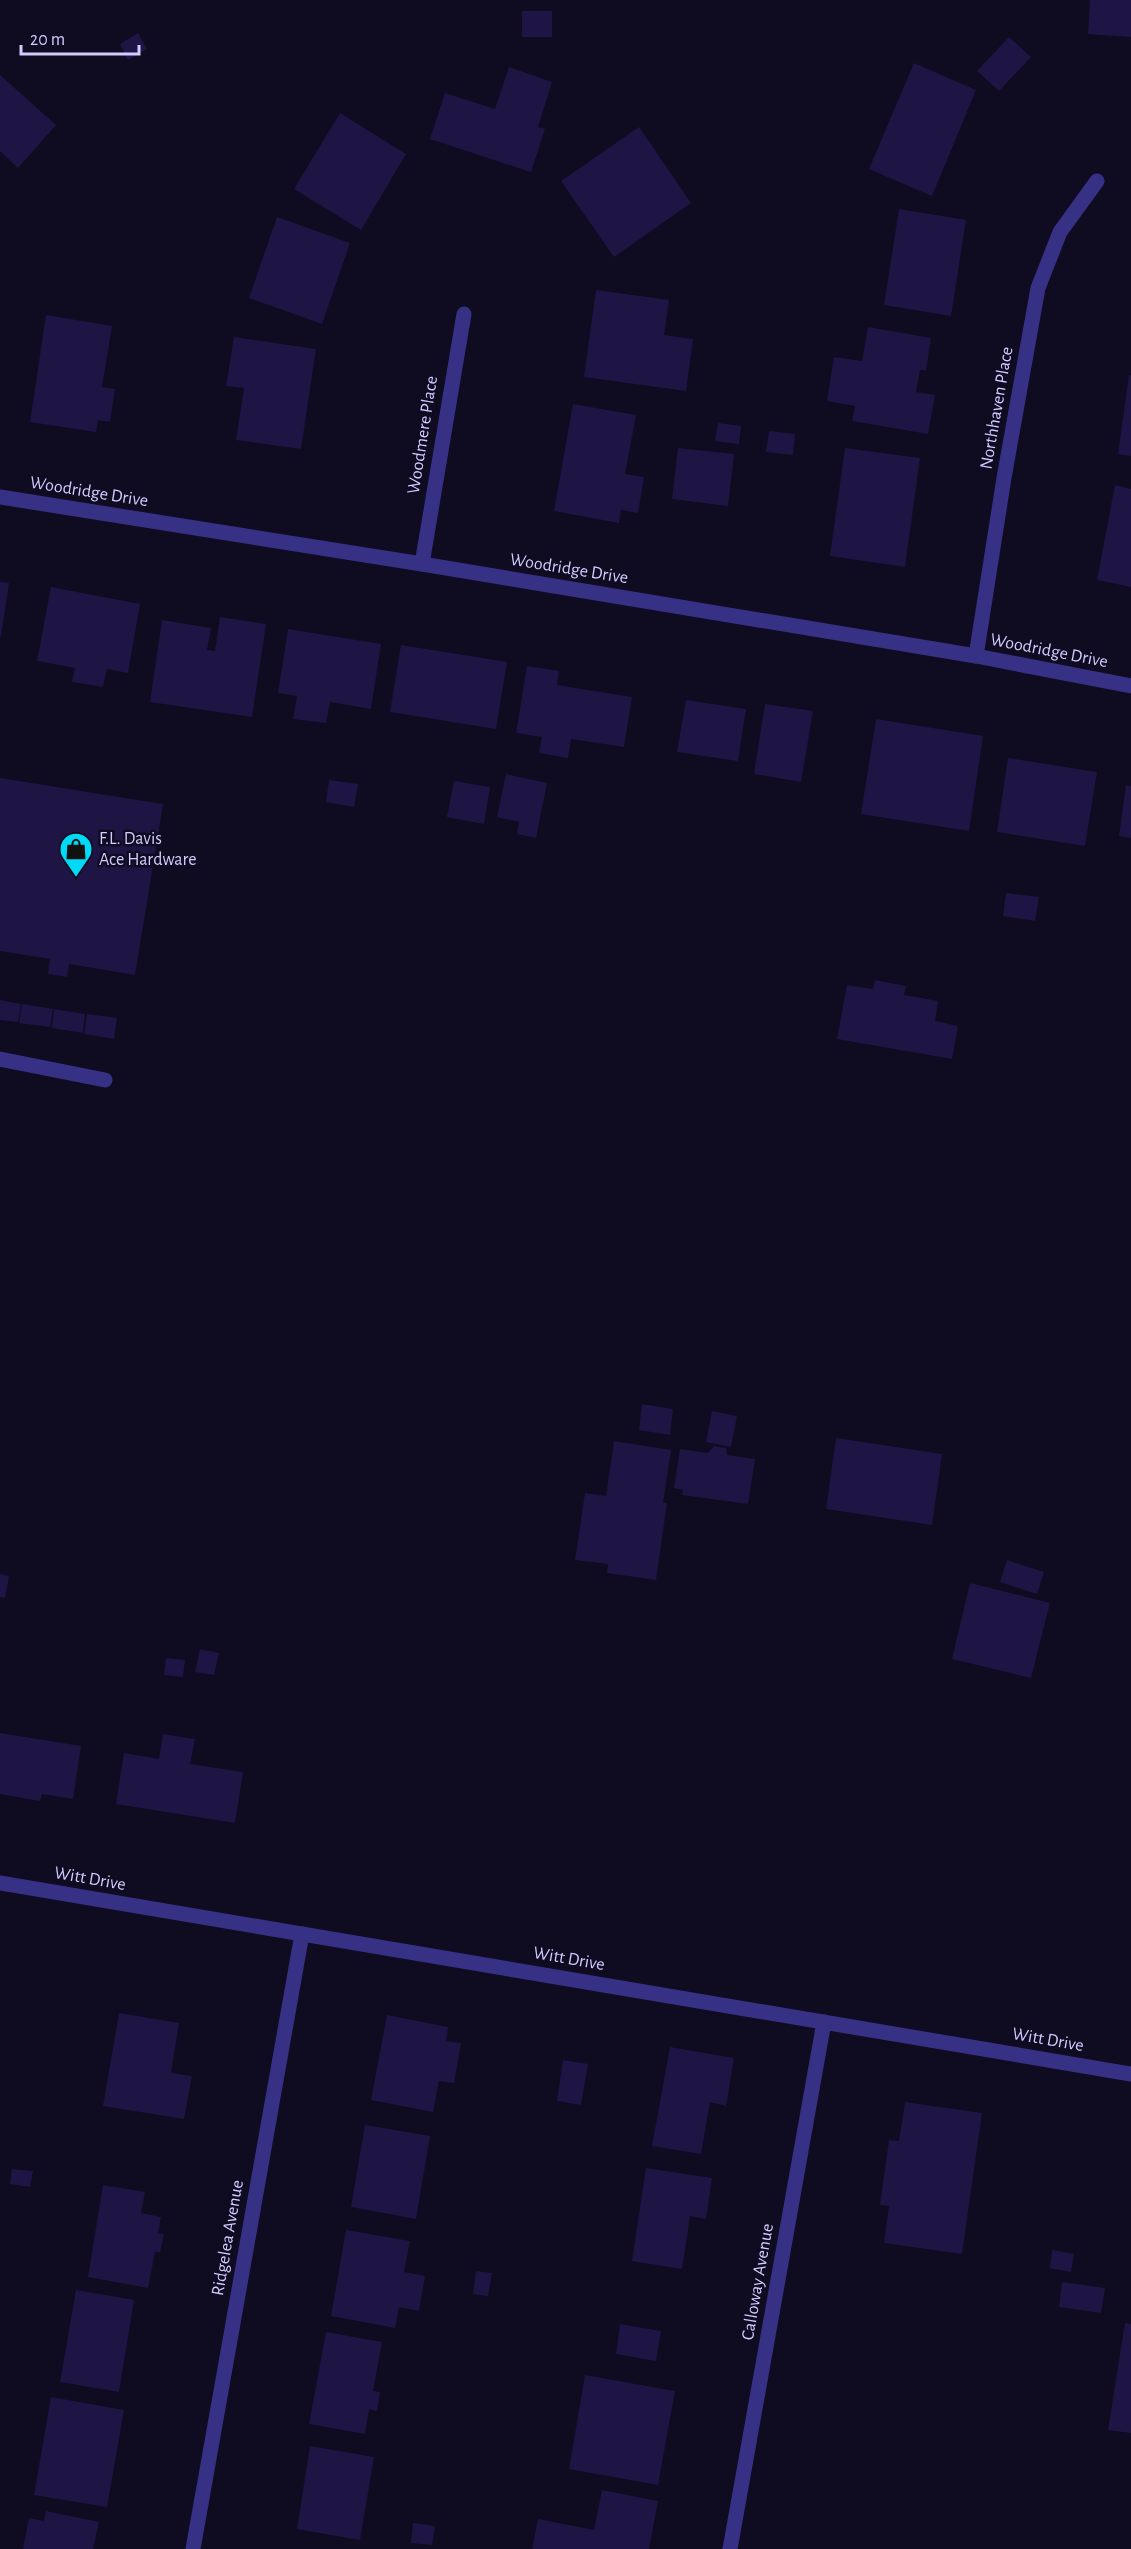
<svg xmlns="http://www.w3.org/2000/svg" width="1131" height="2549" viewBox="0 0 1131 2549" font-family="'Alegreya Sans',sans-serif">
<style>
.building{fill:#1f1544}
.lines{fill:none;stroke-linecap:round;stroke-linejoin:round}
.minor{stroke:#363185;stroke-width:15}
.labels{text-anchor:middle;dominant-baseline:central;stroke-width:5;stroke-linejoin:round;paint-order:stroke}
.street-label{font-size:18px;fill:#d2cbff;stroke:#0f0b21}
.poi-label{font-size:18px;fill:#d2cbff;stroke:#0f0b21;text-anchor:start}
</style>
<rect width="100%" height="100%" fill="#0f0b21"/>
<g class="building">
<path d="M1090,0H1131V37L1088,34Z"/>
<rect x="522" y="11" width="30" height="26"/>
<path d="M138,33L147,49L128,60L120,44Z"/>
<path d="M1009,37L1031,57L999,91L977,71Z"/>
<path d="M914,63L976,90L932,196L869,169Z"/>
<path d="M509,67L552,82L538,127L545,129L531,172L430,139L445,93L495,109Z"/>
<path d="M0,75L56,125L18,168L0,151Z"/>
<path d="M340,113L406,154L361,230L294,189Z"/>
<path d="M639,127L691,203L614,257L561,181Z"/>
<path d="M899,209L966,220L951,316L884,305Z"/>
<path d="M277,217L350,243L322,324L249,298Z"/>
<path d="M596,290L669,300L664,335L693,339L686,391L584,377Z"/>
<path d="M46,315L112,326L102,387L115,389L110,422L98,420L96,432L30,422Z"/>
<path d="M868,327L931,338L926,370H920L916,392L935,395L928,434L852,421L855,406L827,401L834,357L862,361Z"/>
<path d="M234,337L316,349L301,449L236,440L244,388L226,386Z"/>
<path d="M1129,375H1131V456L1118,454Z"/>
<path d="M573,404L636,415L625,474L644,477L638,513L621,510L619,523L554,511Z"/>
<path d="M718,423L741,426L739,444L715,441Z"/>
<path d="M769,431L795,434L793,455L766,452Z"/>
<path d="M678,448L734,454L728,506L672,499Z"/>
<path d="M845,448L920,458L905,567L830,556Z"/>
<path d="M1115,485L1131,489V587L1097,580Z"/>
<path d="M0,582L9,583L1,636H0Z"/>
<path d="M51,587L140,604L128,673L107,669L103,687L72,682L75,668L37,661Z"/>
<path d="M220,617L266,624L252,717L150,702L162,620L211,628L207,650L215,651Z"/>
<path d="M288,629L381,644L371,709L330,702L326,723L293,719L297,696L278,693Z"/>
<path d="M401,645L507,662L496,729L390,712Z"/>
<path d="M527,666L559,671L557,685L632,697L624,747L571,739L568,758L539,753L542,737L516,733Z"/>
<path d="M686,700L746,709L738,761L677,752Z"/>
<path d="M765,704L813,711L801,782L754,774Z"/>
<path d="M876,719L983,736L969,831L861,814Z"/>
<path d="M1008,758L1097,772L1085,846L997,832Z"/>
<path d="M506,774L547,783L536,838L517,834L519,822L497,817Z"/>
<path d="M0,778L163,804L135,975L69,964L67,977L48,974L50,959L0,951Z"/>
<path d="M329,780L358,784L354,807L326,802Z"/>
<path d="M454,781L490,787L484,824L447,817Z"/>
<path d="M1126,785L1131,786V838L1119,836Z"/>
<path d="M1006,893L1039,897L1035,921L1003,916Z"/>
<path d="M875,980L906,986L904,995L938,1001L935,1021L958,1026L952,1059L837,1039L847,985L873,989Z"/>
<path d="M0,1000L21,1004L18,1022L0,1020Z"/>
<path d="M22,1004L53,1009L50,1027L19,1023Z"/>
<path d="M54,1009L85,1014L83,1033L52,1028Z"/>
<path d="M87,1014L117,1018L114,1039L84,1034Z"/>
<path d="M642,1404L673,1409L670,1435L639,1430Z"/>
<path d="M712,1411L737,1416L731,1447L706,1442Z"/>
<path d="M836,1438L942,1454L932,1525L826,1509Z"/>
<path d="M614,1441L671,1450L663,1503H667L656,1580L607,1573L608,1564L575,1560L585,1493L606,1496Z"/>
<path d="M714,1446L726,1448L727,1455L755,1459L748,1504L682,1495L683,1490L674,1488L680,1449L708,1453Z"/>
<path d="M1007,1560L1044,1572L1037,1594L1000,1582Z"/>
<path d="M0,1574L9,1576L5,1598L0,1597Z"/>
<path d="M970,1583L1050,1603L1031,1678L952,1659Z"/>
<path d="M200,1649L219,1653L214,1675L195,1672Z"/>
<path d="M166,1658L185,1660L183,1677L164,1675Z"/>
<path d="M0,1733L81,1746L73,1799L42,1794L40,1801L0,1794Z"/>
<path d="M163,1734L195,1739L190,1764L243,1772L235,1823L116,1804L124,1753L159,1759Z"/>
<path d="M119,2013L179,2023L171,2073L192,2076L184,2119L103,2106Z"/>
<path d="M387,2015L448,2027L446,2041L461,2043L454,2083L439,2081L433,2112L371,2100Z"/>
<path d="M670,2047L734,2058L726,2106L710,2102L701,2154L652,2146Z"/>
<path d="M563,2060L588,2064L581,2105L557,2101Z"/>
<path d="M905,2102L982,2113L962,2254L884,2243L889,2206L880,2205L889,2140L899,2141Z"/>
<path d="M365,2125L430,2136L416,2219L351,2207Z"/>
<path d="M646,2168L712,2178L706,2219L690,2216L682,2269L632,2261Z"/>
<path d="M12,2169L33,2171L30,2187L10,2184Z"/>
<path d="M103,2185L145,2192L141,2213L161,2217L158,2233L164,2234L160,2252H155L148,2288L88,2277Z"/>
<path d="M346,2230L410,2241L404,2272L425,2276L419,2311L399,2307L395,2328L331,2316Z"/>
<path d="M1052,2250L1074,2254L1071,2272L1050,2268Z"/>
<path d="M476,2271L492,2273L488,2296L473,2294Z"/>
<path d="M1062,2282L1105,2288L1101,2313L1059,2307Z"/>
<path d="M76,2290L134,2300L119,2392L60,2382Z"/>
<path d="M1125,2323L1131,2324V2433L1108,2430Z"/>
<path d="M620,2324L661,2331L656,2361L616,2354Z"/>
<path d="M326,2332L382,2342L373,2391L380,2392L377,2411L369,2409L365,2434L309,2424Z"/>
<path d="M585,2375L675,2391L658,2485L569,2469Z"/>
<path d="M51,2397L124,2410L107,2507L34,2495Z"/>
<path d="M310,2446L374,2457L360,2540L297,2529Z"/>
<path d="M602,2490L658,2501L649,2549H532L538,2519L594,2530Z"/>
<path d="M46,2511L99,2522L93,2549H23L29,2518L44,2521Z"/>
<path d="M413,2523L435,2526L432,2545L411,2543Z"/>
</g>
<g class="lines">
<g class="minor">
<path d="M0,497L422,564L976,656L1131,686"/>
<path d="M422,564L464,314"/>
<path d="M976,656L1004,478L1038,288L1060,232L1097,181"/>
<path d="M0,1059L105,1080"/>
<path d="M0,1883L1131,2074"/>
<path d="M193,2549L302,1934"/>
<path d="M730,2549L824,2022"/>
</g>
</g>
<defs>
<g id="shop-pin" transform="scale(1.725)"><path d="M0 17L-7.5 6A9.5 9.5 0 1 1 7.5 6Z" fill="#00daf6" stroke="#0f0b21"/><path d="M-5-2.5h2.3a2.7 3.5 0 0 1 5.4 0H5L5.5 6h-11ZM-1.5-2.5h3a1.5 2.3 0 0 0-3 0Z" fill="#111"/></g>
</defs>
<g fill-rule="evenodd">
<use href="#shop-pin" x="76" y="849"/>
</g>
<g class="labels">
<g class="street-label">
<text transform="translate(997 408) rotate(-80)">Northhaven Place</text>
<text transform="translate(423 435) rotate(-81)">Woodmere Place</text>
<text transform="translate(89 492) rotate(9)">Woodridge Drive</text>
<text transform="translate(569 569) rotate(9)">Woodridge Drive</text>
<text transform="translate(1049 651) rotate(11)">Woodridge Drive</text>
<text transform="translate(90 1879) rotate(10)">Witt Drive</text>
<text transform="translate(569 1959) rotate(10)">Witt Drive</text>
<text transform="translate(1048 2040) rotate(10)">Witt Drive</text>
<text transform="translate(228 2238) rotate(-80)">Ridgelea Avenue</text>
<text transform="translate(758 2282) rotate(-80)">Calloway Avenue</text>
</g>
<g class="poi-label">
<text x="99" y="839">F.L. Davis<tspan x="99" dy="21">Ace Hardware</tspan></text>
</g>
</g>
<path d="M21 45v9h118v-9" fill="none" stroke="#d2cbff" stroke-width="3"/>
<text x="30" y="45" font-size="18" fill="#d2cbff" stroke="#0f0b21" stroke-width="4.5" paint-order="stroke">20 m</text>
</svg>
